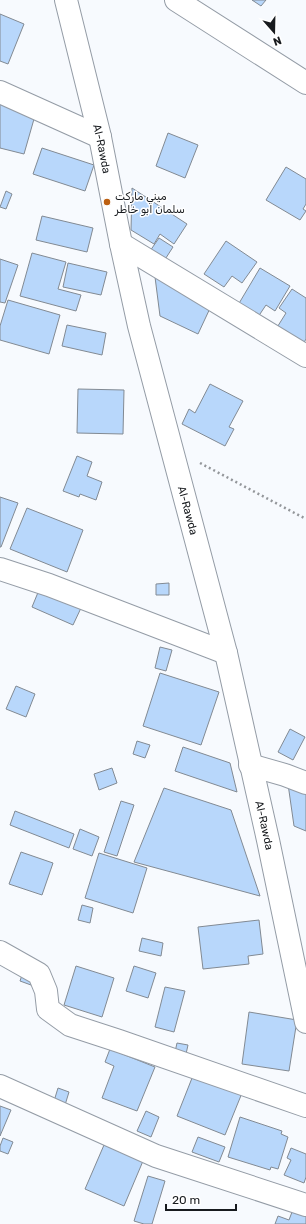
<svg xmlns="http://www.w3.org/2000/svg" width="306" height="1224" viewBox="0 0 306 1224" font-family="Rubik,'Noto Sans Arabic',sans-serif">
<style>
.building{fill:#b8d7fb;stroke:#828a93}
.lines{fill:none;stroke-linecap:round;stroke-linejoin:round}
.minor-casing{stroke:#949ca6;stroke-width:24}
.path{stroke:#93969a;stroke-width:2.5;stroke-dasharray:2 3;stroke-linecap:butt}
.minor{stroke:#fff;stroke-width:22}
.poi-dot{fill:#bd6011;stroke:#fff;stroke-width:1.5}
.labels{text-anchor:middle;dominant-baseline:central;stroke-width:3;stroke-linejoin:round;paint-order:stroke}
.street-label{font-size:11px;fill:#171a1e;stroke:#fff}
.poi-label{font-size:11px;fill:#171a1e;stroke:#fff;text-anchor:start}
</style>
<rect width="100%" height="100%" fill="#f7fafe"/>
<g class="building">
<path d="M252,0H266L261,6Z"/>
<path d="M0,14L24,24L8,64L0,61Z"/>
<path d="M0,102L36,112L24,154L0,148Z"/>
<path d="M168,133L198,145L185,178L156,166Z"/>
<path d="M42,148L94,165L85,191L33,174Z"/>
<path d="M286,167L306,179V204L303,209L306,211L300,220L266,200Z"/>
<path d="M132,188L187,224L174,244L160,234L154,244L131,230Z"/>
<path d="M6,191L12,194L6,209L0,207Z"/>
<path d="M42,216L93,228L87,252L36,240Z"/>
<path d="M159,238L173,247L164,261L150,251Z"/>
<path d="M226,241L257,262L242,283L232,276L224,287L204,274Z"/>
<path d="M32,253L66,262L58,289L81,295L76,311L20,296Z"/>
<path d="M0,259L18,265L5,303L0,302Z"/>
<path d="M68,263L107,272L101,295L63,287Z"/>
<path d="M260,268L290,286L275,311L266,305L258,317L238,305Z"/>
<path d="M155,277L212,304L198,334L160,316Z"/>
<path d="M292,289L306,298V339L302,346L276,329L286,313L279,308Z"/>
<path d="M8,300L60,315L49,354L0,340V326Z"/>
<path d="M67,325L106,333L102,355L62,346Z"/>
<path d="M210,384L243,401L229,427L234,429L225,446L182,424L189,409L195,413Z"/>
<path d="M78,389L124,390L123,434L77,433Z"/>
<path d="M77,456L92,462L87,476L102,482L96,500L80,494L79,497L63,491Z"/>
<path d="M0,497L18,503L1,547H0Z"/>
<path d="M27,508L83,530L67,572L10,549Z"/>
<path d="M169,583V595H156V584Z"/>
<path d="M39,590L81,608L73,625L32,607Z"/>
<path d="M160,647L172,650L166,671L155,668Z"/>
<path d="M160,673L219,692L201,745L143,726Z"/>
<path d="M16,686L35,694L26,717L6,709Z"/>
<path d="M290,729L305,737L293,760L278,752Z"/>
<path d="M137,741L150,745L145,758L133,754Z"/>
<path d="M183,747L230,763L237,792L175,771Z"/>
<path d="M112,768L117,783L99,790L94,774Z"/>
<path d="M288,784L306,792V831L294,826Z"/>
<path d="M164,788L231,810L260,896L134,862Z"/>
<path d="M121,801L134,805L117,856L104,852Z"/>
<path d="M15,811L74,834L69,848L10,825Z"/>
<path d="M80,829L99,837L92,856L73,849Z"/>
<path d="M21,852L53,863L42,895L9,884Z"/>
<path d="M99,853L147,868L133,913L85,898Z"/>
<path d="M82,905L93,908L90,923L78,920Z"/>
<path d="M259,920L263,954L248,956L249,964L203,969L198,927Z"/>
<path d="M142,938L163,943L161,956L139,951Z"/>
<path d="M76,966L114,978L102,1017L64,1005Z"/>
<path d="M134,966L156,973L148,998L126,991Z"/>
<path d="M24,969L36,974L31,985L20,981Z"/>
<path d="M165,987L185,991L174,1032L155,1027Z"/>
<path d="M249,1012L297,1020L289,1071L242,1064Z"/>
<path d="M177,1043L188,1045L186,1054L175,1052Z"/>
<path d="M110,1049L155,1067L137,1111L102,1098L114,1066L105,1062Z"/>
<path d="M194,1073L242,1093L225,1135L177,1116Z"/>
<path d="M58,1088L69,1092L65,1105L54,1101Z"/>
<path d="M0,1106L11,1110L0,1136Z"/>
<path d="M146,1111L159,1117L151,1137L137,1131Z"/>
<path d="M240,1117L282,1131L281,1134L288,1137L278,1169L271,1167L270,1170L228,1157Z"/>
<path d="M198,1137L225,1147L219,1162L192,1152Z"/>
<path d="M3,1138L13,1142L8,1154L0,1151V1146Z"/>
<path d="M104,1145L143,1161L124,1206L85,1189Z"/>
<path d="M291,1148L306,1154V1177L304,1183L284,1175L291,1160L287,1158Z"/>
<path d="M148,1176L165,1181L152,1224H144L134,1221Z"/>
<path d="M295,1204L306,1207V1224H275L278,1216L289,1220Z"/>
</g>
<g class="lines">
<g class="minor-casing">
<g id="minor">
<path id="s1" d="M66,0L100,137L121,244L139,326L226,653L268,840L306,1022"/>
<path d="M176,0L306,83"/>
<path d="M0,92L100,137"/>
<path d="M121,244L306,356"/>
<path d="M0,569L49,585L226,653"/>
<path d="M250,765L285,775L306,783"/>
<path d="M0,952L39,974L46,991L48,1009L70,1025L119,1041L306,1106"/>
<path d="M0,1086L156,1156L306,1205"/>
</g>
</g>
<path class="path" d="M200,463L306,519"/>
<use href="#minor" class="minor"/>
</g>
<circle class="poi-dot" cx="107" cy="202" r="4"/>
<g class="labels">
<g class="street-label">
<text stroke="none"><textPath href="#s1" startOffset="153">Al-Rawda</textPath></text>
<text stroke="none"><textPath href="#s1" startOffset="525">Al-Rawda</textPath></text>
<text stroke="none"><textPath href="#s1" startOffset="849">Al-Rawda</textPath></text>
</g>
<g class="poi-label">
<text x="115" y="196">ميني ماركت<tspan x="115" dy="13">سلمان ابو خاطر</tspan></text>
</g>
</g>
<g transform="translate(274 32) rotate(160)" stroke="#ffffff" stroke-width="3" paint-order="stroke">
<path d="M0-3L7 15L0 10L-7 15Z" fill="#171a1e"/>
<text y="-6" font-size="11" font-weight="bold" text-anchor="middle" fill="#171a1e">N</text>
</g>
<path d="M166 1204v6h70v-6" fill="none" stroke="#171a1e" stroke-width="2"/>
<text x="172" y="1204" font-size="12" fill="#171a1e" stroke="#ffffff" stroke-width="3" paint-order="stroke">20 m</text>
</svg>
